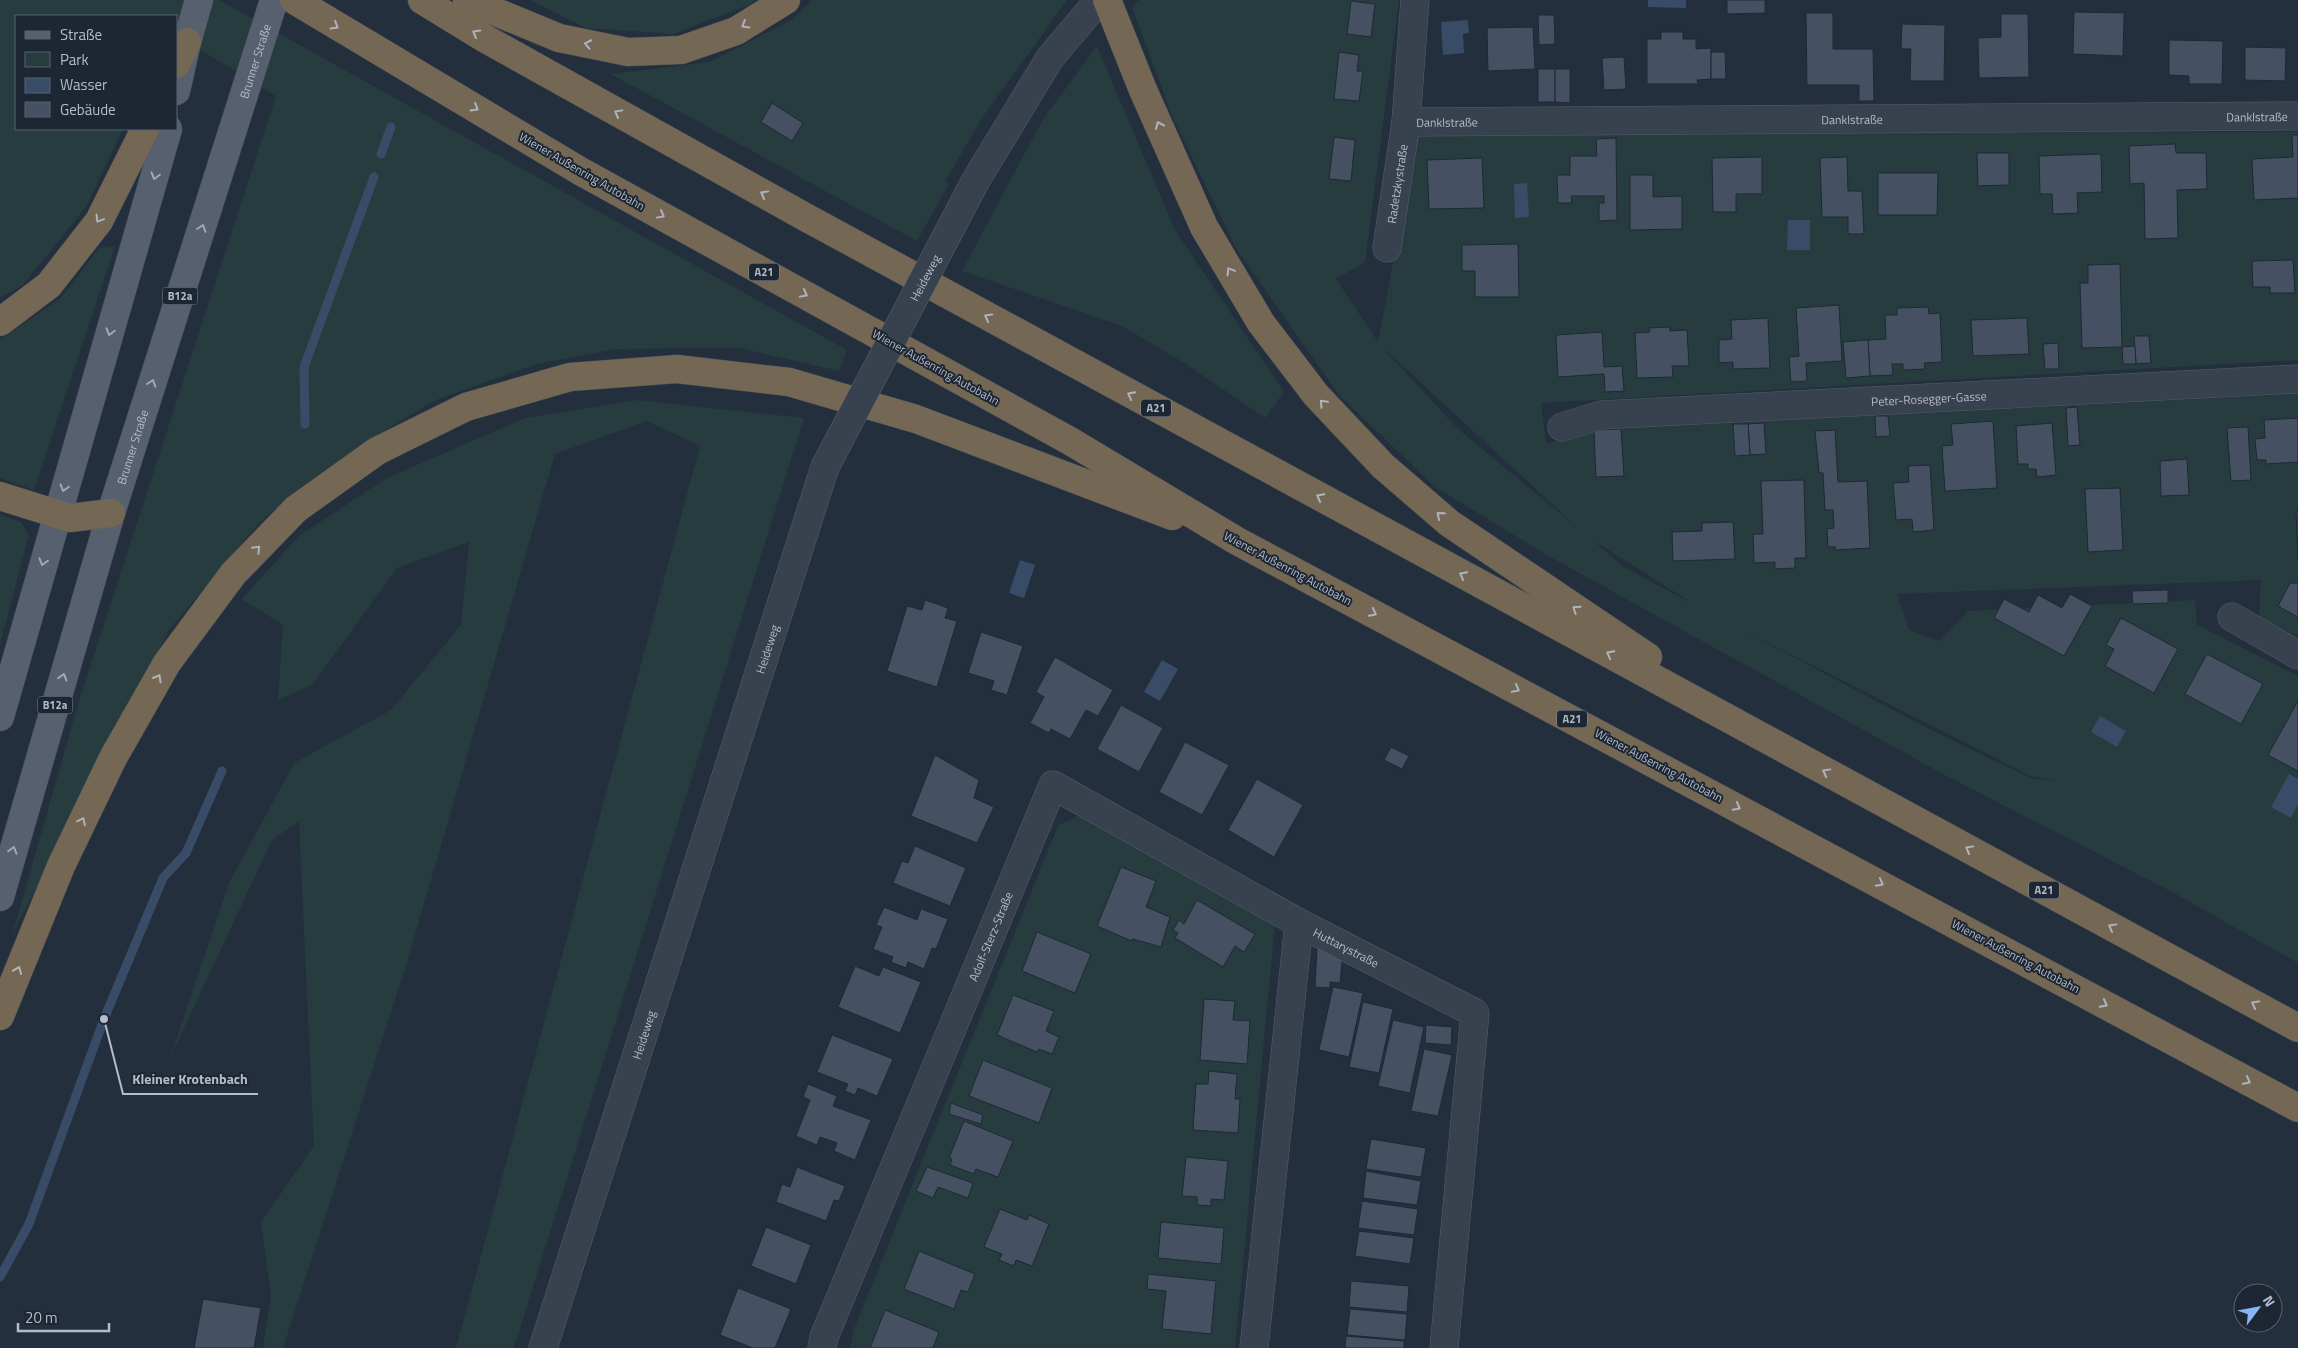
<svg xmlns="http://www.w3.org/2000/svg" width="2298" height="1348" viewBox="0 0 2298 1348" font-family="'Titillium Web',sans-serif">
<style>
.green{fill:#263c3f;fill-rule:evenodd}
.water{fill:#394c67}
.lines{fill:none;stroke-linecap:round;stroke-linejoin:round}
.stream{stroke:#394c67;stroke-width:9}
.building{fill:#455162;stroke:#1f2835}
.minor-casing{stroke:#565f6c;stroke-width:29}
.primary-casing{stroke:#414a57;stroke-width:29}
.motorway-casing{stroke:#434c59;stroke-width:29}
.minor{stroke:#38414e;stroke-width:28}
.primary{stroke:#56606e;stroke-width:28}
.motorway{stroke:#746855;stroke-width:28}
.minor-bridge-casing{stroke:#565f6c;stroke-width:29;stroke-linecap:butt}
.minor-bridge{stroke:#38414e;stroke-width:28}
.oneway{stroke:#aeb4bd}
.oneway2{stroke:#a1aab7}
.labels{text-anchor:middle;dominant-baseline:central;stroke-width:4;stroke-linejoin:round;paint-order:stroke}
.shield{fill:#1d2633;stroke:#878f9c;stroke-width:1}
.shield-label{font-size:11px;font-weight:bold;fill:#b4bcc9}
.street-label{font-size:12px;fill:#b4bcc9;stroke:#1d2633}
.leader{fill:none;stroke:#b4bcc9;stroke-width:2}
.callout-dot{fill:#b4bcc9;stroke:#1d2633;stroke-width:2}
.callout-label{font-size:14px;text-anchor:middle;font-weight:bold;fill:#b4bcc9;stroke:#1d2633;stroke-width:4;stroke-linejoin:round;paint-order:stroke}
</style>
<rect width="100%" height="100%" fill="#242f3e"/>
<g class="green">
<path d="M0,0H219L847,350L839,371L739,348L616,349L537,364L436,400L382,432L309,481L259,523L169,630L12,935L79,701L276,96L176,35V16H16V129H123L86,207L23,285L0,298Z"/>
<path d="M530,0H756L751,4L673,34L586,28Z"/>
<path d="M812,0H1067L982,118L945,182L949,184L917,241L611,74L710,62L793,19Z"/>
<path d="M1140,0H1399L1365,262L1336,279L1378,342L1417,134L2298,132V360L1541,403L1546,444L1594,430L2298,394V636L2259,618L2261,580L1897,594L1909,630L1939,641L1968,611L2195,600L2197,625L2298,676V963L2174,893L1943,774L1552,558L1435,487L1339,395L1237,250L1173,118L1132,7ZM1380,345L1579,529L1458,429ZM1594,541L1689,601V602L1624,567ZM1739,628L2031,776L2057,780L2033,779L1929,729Z"/>
<path d="M1097,46L1175,230L1284,392L1265,418L1186,364L1122,326L962,271L1043,119Z"/>
<path d="M115,246L34,490L0,478V340L61,298L99,248Z"/>
<path d="M638,400L804,418L514,1348H456L700,446L647,421L555,454L408,959L283,1348H263L271,1296L261,1222L314,1146L299,821L272,840L170,1058L229,883L294,763L391,710L461,625L469,542L397,568L312,685L278,700L283,625L242,599L299,536L387,478L525,418Z"/>
<path d="M0,515L21,522L29,535L0,645Z"/>
<path d="M1093,808L1275,923L1235,1348H850L854,1329L1058,826Z"/>
</g>
<g class="water">
<path d="M1648,0H1686V8L1648,7Z"/>
<path d="M1468,20L1469,33L1463,34L1464,53L1443,55L1441,22Z"/>
<path d="M1527,183L1529,217L1515,218L1514,184Z"/>
<path d="M1788,220H1810V250H1787Z"/>
<path d="M1020,560L1035,565L1024,598L1009,593Z"/>
<path d="M1162,660L1178,669L1160,701L1144,692Z"/>
<path d="M2100,716L2126,731L2117,747L2091,732Z"/>
<path d="M2289,774L2298,779V804L2291,818L2271,807Z"/>
</g>
<g class="lines">
<g class="stream">
<path d="M381,154L391,127"/>
<path d="M305,424L304,367L374,177"/>
<path d="M0,1277L29,1224L104,1019L163,878L186,853L222,771"/>
</g>
</g>
<g class="building">
<path d="M1727,0H1765V13L1727,14Z"/>
<path d="M1351,1L1375,4L1371,37L1347,34Z"/>
<path d="M2074,12L2124,13L2123,56L2073,54Z"/>
<path d="M1806,13H1833V49H1873L1874,101H1859V85H1807Z"/>
<path d="M2001,14H2028L2029,77L1979,78L1978,38L2001,37Z"/>
<path d="M1538,15H1554L1555,44L1539,45Z"/>
<path d="M1902,24L1945,25L1944,81H1910L1911,49H1901Z"/>
<path d="M1533,27L1535,69L1488,71L1487,28Z"/>
<path d="M1661,32H1683V39H1696V49L1711,48V79L1697,80L1698,84H1647V39H1661Z"/>
<path d="M2169,40L2223,41L2222,84H2189V76L2169,75Z"/>
<path d="M2245,47L2286,48L2285,81L2245,80Z"/>
<path d="M1339,52L1359,55L1357,71H1363L1359,101L1334,99Z"/>
<path d="M1711,52H1725L1726,79H1711Z"/>
<path d="M1624,57L1626,89L1604,90L1602,58Z"/>
<rect x="1538" y="69" width="17" height="33"/>
<path d="M1555,69H1570V103L1555,102Z"/>
<path d="M772,103L803,123L792,141L761,122Z"/>
<path d="M2292,135H2298V198L2254,200L2252,159L2293,157Z"/>
<path d="M1334,137L1355,140L1351,181L1329,179Z"/>
<path d="M1616,138L1617,220L1599,221V203H1604V196H1571L1572,203H1558L1557,175H1570V156H1597L1596,139Z"/>
<path d="M2175,144L2176,153H2206L2207,189L2177,190L2178,238L2145,239L2144,183L2130,184L2129,146Z"/>
<path d="M1977,153H2009V185L1978,186Z"/>
<path d="M2101,154L2102,192L2077,193L2078,213L2053,214L2052,194H2040L2039,156Z"/>
<path d="M1762,157V194H1736V212H1713L1712,158Z"/>
<path d="M1847,157L1848,191H1862L1864,234H1848V217H1822L1820,158Z"/>
<path d="M1482,158L1484,208L1429,209L1427,160Z"/>
<path d="M1878,173H1938L1937,215H1878Z"/>
<path d="M1630,175H1653V197L1682,196V229L1630,230Z"/>
<path d="M1518,244L1519,297H1475V271H1462V245Z"/>
<path d="M2293,260L2295,293H2270V287H2253L2252,261Z"/>
<path d="M2120,264L2122,347L2082,348L2080,283H2088V265Z"/>
<path d="M1839,305L1842,361L1806,363L1807,381L1791,382L1789,357L1799,356L1796,308Z"/>
<path d="M1928,307L1929,314L1940,313L1942,362L1924,363L1925,369L1903,370V364H1892L1893,375L1870,376L1868,340L1886,339L1885,315H1897V308Z"/>
<path d="M1768,318L1770,368L1733,369V362L1719,363V340L1732,339L1731,320Z"/>
<path d="M2027,318L2029,354L1973,356L1971,320Z"/>
<path d="M1670,327V331L1687,330L1689,366H1672L1673,377L1637,378L1635,333L1650,332L1649,328Z"/>
<path d="M1602,332L1604,367L1622,366L1624,391L1605,392L1604,374L1558,377L1556,335Z"/>
<path d="M2134,336H2149L2151,363L2136,364Z"/>
<path d="M1868,340L1870,376L1846,378L1843,342Z"/>
<path d="M2058,343L2059,369H2045L2043,344Z"/>
<path d="M2135,346L2136,364H2123L2122,347Z"/>
<path d="M2077,407L2080,445L2068,446L2066,408Z"/>
<path d="M1875,416H1888L1890,436L1876,437Z"/>
<path d="M2298,418V462L2266,464V460H2257L2255,439L2265,438L2264,420Z"/>
<path d="M1993,421L1997,488L1945,491L1942,446L1953,445L1951,424Z"/>
<path d="M1764,423L1766,454L1750,455L1748,424Z"/>
<path d="M2052,423L2056,475L2037,477L2036,469H2028V464H2018L2016,426Z"/>
<path d="M1733,424H1748L1750,455L1735,456Z"/>
<path d="M2248,427L2251,480L2231,481L2227,428Z"/>
<path d="M1621,429L1624,476L1596,477L1594,430Z"/>
<path d="M1835,430L1838,482L1867,481L1870,548L1835,550V547H1828L1827,529L1834,528L1833,510H1825L1823,473H1819L1815,431Z"/>
<path d="M2187,459L2189,495L2161,496L2160,461Z"/>
<path d="M1930,465L1934,530L1913,532L1912,519L1896,520L1893,483L1909,482L1908,466Z"/>
<path d="M1804,480L1806,558H1795V568L1775,569V562L1754,563L1753,534H1763L1761,481Z"/>
<path d="M2120,488L2123,550L2088,552L2085,489Z"/>
<path d="M2296,511H2298V560Z"/>
<path d="M1733,522L1735,559L1673,561L1672,532L1702,531V523Z"/>
<path d="M2290,583H2298V617L2278,606Z"/>
<path d="M2168,590V603L2133,604L2132,591Z"/>
<path d="M2070,594L2092,606L2064,656L1994,618L2004,599L2029,612L2038,595L2062,608Z"/>
<path d="M925,600L948,608L945,618L957,621L937,687L887,671L907,606L922,610Z"/>
<path d="M2121,618L2178,649L2154,693L2105,666L2114,649L2106,645Z"/>
<path d="M981,632L1023,646L1007,695L991,690L994,681L968,673Z"/>
<path d="M2207,654L2263,684L2241,724L2185,694Z"/>
<path d="M1055,657L1113,690L1098,716L1086,710L1070,739L1051,729L1049,733L1030,723L1044,697L1036,692Z"/>
<path d="M2298,701V771L2268,755Z"/>
<path d="M1121,705L1163,728L1139,772L1097,749Z"/>
<path d="M1185,742L1229,765L1202,815L1159,792Z"/>
<path d="M1391,747L1409,756L1402,769L1384,760Z"/>
<path d="M935,755L979,780L974,798L994,807L977,843L911,816Z"/>
<path d="M1257,779L1303,805L1274,857L1228,830Z"/>
<path d="M915,846L966,868L950,906L893,883L902,861L908,863Z"/>
<path d="M1121,867L1156,881L1146,907L1170,917L1161,947L1133,939L1132,941L1097,926Z"/>
<path d="M1197,900L1255,934L1244,952L1235,946L1223,967L1175,938L1178,933L1173,930L1179,920L1184,924Z"/>
<path d="M884,907L917,920L921,909L948,919L936,949L932,948L924,969L908,962L906,968L891,962L893,957L873,949L882,927L876,925Z"/>
<path d="M1037,932L1091,954L1075,993L1022,971Z"/>
<path d="M1317,948H1335L1343,952L1340,983L1330,982V988L1315,987Z"/>
<path d="M855,966L879,976L883,967L921,982L900,1033L838,1007Z"/>
<path d="M1333,987L1363,993L1349,1057L1319,1050Z"/>
<path d="M1013,995L1054,1011L1046,1031L1059,1037L1052,1054L1039,1049L1037,1052L997,1035Z"/>
<path d="M1204,999L1235,1001L1233,1020L1250,1021L1247,1064L1200,1060Z"/>
<path d="M1363,1002L1393,1009L1379,1073L1349,1067Z"/>
<path d="M1393,1020L1424,1027L1410,1093L1378,1086Z"/>
<path d="M1426,1025L1452,1027L1451,1045L1425,1043Z"/>
<path d="M832,1035L893,1059L877,1096L858,1088L855,1095L845,1091L848,1084L817,1072Z"/>
<path d="M1424,1049L1452,1055L1438,1116L1411,1111Z"/>
<path d="M983,1060L1052,1088L1039,1123L969,1096Z"/>
<path d="M1209,1071L1237,1074L1235,1099H1240L1238,1133L1193,1130L1196,1084H1208Z"/>
<path d="M808,1084L837,1096L833,1106L871,1120L855,1160L834,1151L837,1143L820,1137L817,1145L796,1136L810,1100L803,1097Z"/>
<path d="M951,1103L983,1115L981,1124L949,1114Z"/>
<path d="M964,1121L1013,1141L998,1177L976,1169L974,1174L950,1165L952,1159L949,1158Z"/>
<path d="M1371,1139L1426,1148L1421,1177L1366,1169Z"/>
<path d="M1186,1157L1228,1161L1224,1200L1211,1199V1206L1197,1205V1197L1182,1196Z"/>
<path d="M797,1167L845,1186L839,1201L834,1200L826,1221L776,1202L782,1184L790,1187Z"/>
<path d="M927,1167L973,1183L968,1198L938,1187L933,1198L916,1191Z"/>
<path d="M1366,1171L1421,1181L1417,1205L1363,1198Z"/>
<path d="M1362,1201L1418,1209L1414,1235L1358,1228Z"/>
<path d="M1000,1209L1027,1220L1029,1215L1049,1224L1032,1266L1016,1260L1014,1266L999,1260L1002,1254L984,1247Z"/>
<path d="M1161,1222L1224,1228L1221,1264L1158,1258Z"/>
<path d="M766,1227L811,1245L796,1284L751,1266Z"/>
<path d="M1359,1231L1414,1238L1410,1264L1355,1256Z"/>
<path d="M919,1251L975,1274L968,1292L961,1290L954,1309L904,1289Z"/>
<path d="M1148,1274L1216,1281L1211,1334L1162,1329L1166,1291L1147,1289Z"/>
<path d="M1351,1281L1409,1286L1407,1312L1349,1307Z"/>
<path d="M738,1288L791,1309L775,1348H753L720,1335Z"/>
<path d="M203,1299L261,1308L254,1348H194Z"/>
<path d="M1350,1309L1407,1314L1405,1340L1347,1335Z"/>
<path d="M885,1310L939,1332L933,1348H870Z"/>
<path d="M1346,1336L1404,1341V1348H1345Z"/>
</g>
<g class="lines">
<g class="minor-casing">
<g id="minor">
<path id="s1" d="M1406,122L2298,116"/>
<path d="M976,180L1050,58L1099,0"/>
<path id="s2" d="M1387,248L1406,122L1415,0"/>
<path id="s3" d="M1562,427L1601,415L2298,379"/>
<path d="M2232,617L2298,655"/>
<path id="s4" d="M543,1348L825,467"/>
<path id="s5" d="M822,1348L824,1337L1053,785L1299,923L1475,1013L1444,1348"/>
<path d="M1254,1348L1299,923"/>
</g>
</g>
<g class="primary-casing">
<g id="primary">
<path d="M176,91L187,42L199,0"/>
<path d="M0,717L168,129"/>
<path id="s6" d="M0,897L111,513L274,0"/>
</g>
</g>
<g class="motorway-casing">
<g id="motorway">
<path d="M294,0L580,171L1070,441L1237,541L2298,1108"/>
<path d="M422,0L484,38L807,218L2298,1028"/>
<path d="M467,0L559,38L628,52L681,50L736,31L786,0"/>
<path d="M1107,0L1143,90L1204,227L1261,323L1316,395L1383,466L1449,523L1648,657"/>
<path d="M176,64L187,42"/>
<path d="M0,322L49,285L99,221L145,129"/>
<path d="M0,496L70,518L111,513"/>
<path d="M0,1016L61,866L113,758L167,663L233,574L296,509L377,451L466,407L570,377L677,369L789,382L916,419L1172,516"/>
</g>
</g>
<use href="#minor" class="minor"/>
<use href="#primary" class="primary"/>
<use href="#motorway" class="motorway"/>
<g class="minor-bridge-casing">
<g id="minor-bridge">
<path id="s7" d="M825,467L976,180"/>
</g>
</g>
<use href="#minor-bridge" class="minor-bridge"/>
</g>
<defs><path id="oneway-chevron" d="M-2-3.5L2.5 0L-2 3.5" fill="none" stroke-width="1.6" stroke-linecap="round" stroke-linejoin="round" transform="scale(1.25)"/></defs>
<g class="oneway">
<use href="#oneway-chevron" transform="translate(745 25) rotate(149)"/>
<use href="#oneway-chevron" transform="translate(335 26) rotate(31)"/>
<use href="#oneway-chevron" transform="translate(476 33) rotate(-149)"/>
<use href="#oneway-chevron" transform="translate(588 44) rotate(-168)"/>
<use href="#oneway-chevron" transform="translate(475 108) rotate(31)"/>
<use href="#oneway-chevron" transform="translate(618 113) rotate(-151)"/>
<use href="#oneway-chevron" transform="translate(1159 125) rotate(-114)"/>
<use href="#oneway-chevron" transform="translate(764 194) rotate(-151)"/>
<use href="#oneway-chevron" transform="translate(661 215) rotate(29)"/>
<use href="#oneway-chevron" transform="translate(99 219) rotate(121)"/>
<use href="#oneway-chevron" transform="translate(1230 271) rotate(-121)"/>
<use href="#oneway-chevron" transform="translate(804 294) rotate(29)"/>
<use href="#oneway-chevron" transform="translate(988 317) rotate(-151)"/>
<use href="#oneway-chevron" transform="translate(1131 395) rotate(-152)"/>
<use href="#oneway-chevron" transform="translate(1323 403) rotate(-133)"/>
<use href="#oneway-chevron" transform="translate(1320 497) rotate(-152)"/>
<use href="#oneway-chevron" transform="translate(1440 515) rotate(-139)"/>
<use href="#oneway-chevron" transform="translate(257 549) rotate(-46)"/>
<use href="#oneway-chevron" transform="translate(1463 575) rotate(-152)"/>
<use href="#oneway-chevron" transform="translate(1576 609) rotate(-146)"/>
<use href="#oneway-chevron" transform="translate(1373 613) rotate(28)"/>
<use href="#oneway-chevron" transform="translate(1610 654) rotate(-152)"/>
<use href="#oneway-chevron" transform="translate(158 678) rotate(-60)"/>
<use href="#oneway-chevron" transform="translate(1516 689) rotate(28)"/>
<use href="#oneway-chevron" transform="translate(1826 772) rotate(-151)"/>
<use href="#oneway-chevron" transform="translate(1737 807) rotate(28)"/>
<use href="#oneway-chevron" transform="translate(82 821) rotate(-64)"/>
<use href="#oneway-chevron" transform="translate(1969 849) rotate(-151)"/>
<use href="#oneway-chevron" transform="translate(1880 883) rotate(28)"/>
<use href="#oneway-chevron" transform="translate(2112 927) rotate(-151)"/>
<use href="#oneway-chevron" transform="translate(18 970) rotate(-68)"/>
<use href="#oneway-chevron" transform="translate(2104 1004) rotate(28)"/>
<use href="#oneway-chevron" transform="translate(2255 1004) rotate(-151)"/>
<use href="#oneway-chevron" transform="translate(2247 1081) rotate(28)"/>
</g>
<g class="oneway2">
<use href="#oneway-chevron" transform="translate(155 176) rotate(106)"/>
<use href="#oneway-chevron" transform="translate(202 228) rotate(-72)"/>
<use href="#oneway-chevron" transform="translate(110 332) rotate(106)"/>
<use href="#oneway-chevron" transform="translate(152 383) rotate(-72)"/>
<use href="#oneway-chevron" transform="translate(64 488) rotate(106)"/>
<use href="#oneway-chevron" transform="translate(43 562) rotate(106)"/>
<use href="#oneway-chevron" transform="translate(63 677) rotate(-74)"/>
<use href="#oneway-chevron" transform="translate(13 850) rotate(-74)"/>
</g>
<g class="labels">
<g class="shield">
<rect x="749" y="263.5" width="30" height="17" rx="4"/>
<rect x="162.5" y="287.5" width="35" height="17" rx="4"/>
<rect x="1141" y="399.5" width="30" height="17" rx="4"/>
<rect x="37.5" y="696.5" width="35" height="17" rx="4"/>
<rect x="1557" y="710.5" width="30" height="17" rx="4"/>
<rect x="2029" y="881.5" width="30" height="17" rx="4"/>
</g>
<g class="shield-label">
<text x="764" y="272">A21</text>
<text x="180" y="296">B12a</text>
<text x="1156" y="408">A21</text>
<text x="55" y="705">B12a</text>
<text x="1572" y="719">A21</text>
<text x="2044" y="890">A21</text>
</g>
<g class="street-label">
<text stroke="none"><textPath href="#s6" startOffset="874">Brunner Straße</textPath></text>
<text stroke="none"><textPath href="#s1" startOffset="851">Danklstraße</textPath></text>
<text stroke="none"><textPath href="#s1" startOffset="446">Danklstraße</textPath></text>
<text stroke="none"><textPath href="#s1" startOffset="41">Danklstraße</textPath></text>
<text transform="translate(582 171) rotate(30)">Wiener Außenring Autobahn</text>
<text stroke="none"><textPath href="#s2" startOffset="65">Radetzkystraße</textPath></text>
<text stroke="none"><textPath href="#s7" startOffset="214">Heideweg</textPath></text>
<text transform="translate(936 367) rotate(29)">Wiener Außenring Autobahn</text>
<text stroke="none"><textPath href="#s3" startOffset="369">Peter-Rosegger-Gasse</textPath></text>
<text stroke="none"><textPath href="#s6" startOffset="469">Brunner Straße</textPath></text>
<text transform="translate(1288 568) rotate(28)">Wiener Außenring Autobahn</text>
<text stroke="none"><textPath href="#s4" startOffset="734">Heideweg</textPath></text>
<text transform="translate(1659 765) rotate(28)">Wiener Außenring Autobahn</text>
<text stroke="none"><textPath href="#s5" startOffset="445">Adolf-Sterz-Straße</textPath></text>
<text stroke="none"><textPath href="#s5" startOffset="944">Huttarystraße</textPath></text>
<text transform="translate(2016 956) rotate(28)">Wiener Außenring Autobahn</text>
<text stroke="none"><textPath href="#s4" startOffset="329">Heideweg</textPath></text>
</g>
</g>
<path class="leader" d="M104 1019L123 1094H258"/>
<circle class="callout-dot" cx="104" cy="1019" r="5"/>
<g class="callout-label">
<text x="190" y="1084">Kleiner Krotenbach</text>
</g>
<rect x="15" y="15" width="162" height="115" fill="#1d2633" stroke="#59626f"/>
<rect x="25" y="31" width="25" height="8" fill="#56606e" stroke="#59626f"/>
<text x="60" y="40" font-size="15" fill="#b4bcc9">Straße</text>
<rect x="25" y="52" width="25" height="15" fill="#263c3f" stroke="#59626f"/>
<text x="60" y="65" font-size="15" fill="#b4bcc9">Park</text>
<rect x="25" y="78" width="25" height="15" fill="#394c67" stroke="#59626f"/>
<text x="60" y="90" font-size="15" fill="#b4bcc9">Wasser</text>
<rect x="25" y="102" width="25" height="15" fill="#455162" stroke="#59626f"/>
<text x="60" y="115" font-size="15" fill="#b4bcc9">Gebäude</text>
<g transform="translate(2258 1308) rotate(58)"><circle r="24" fill="#1d2633" stroke="#59626f"/>
<path d="M0-4L9 19L0 12L-9 19Z" fill="#8ab4f8"/>
<text y="-8" font-size="14" font-weight="bold" text-anchor="middle" fill="#b4bcc9">N</text>
</g>
<path d="M18 1323v8h91v-8" fill="none" stroke="#b4bcc9" stroke-width="2.5"/>
<text x="25" y="1323" font-size="15" fill="#b4bcc9" stroke="#1d2633" stroke-width="4" paint-order="stroke">20 m</text>
</svg>
